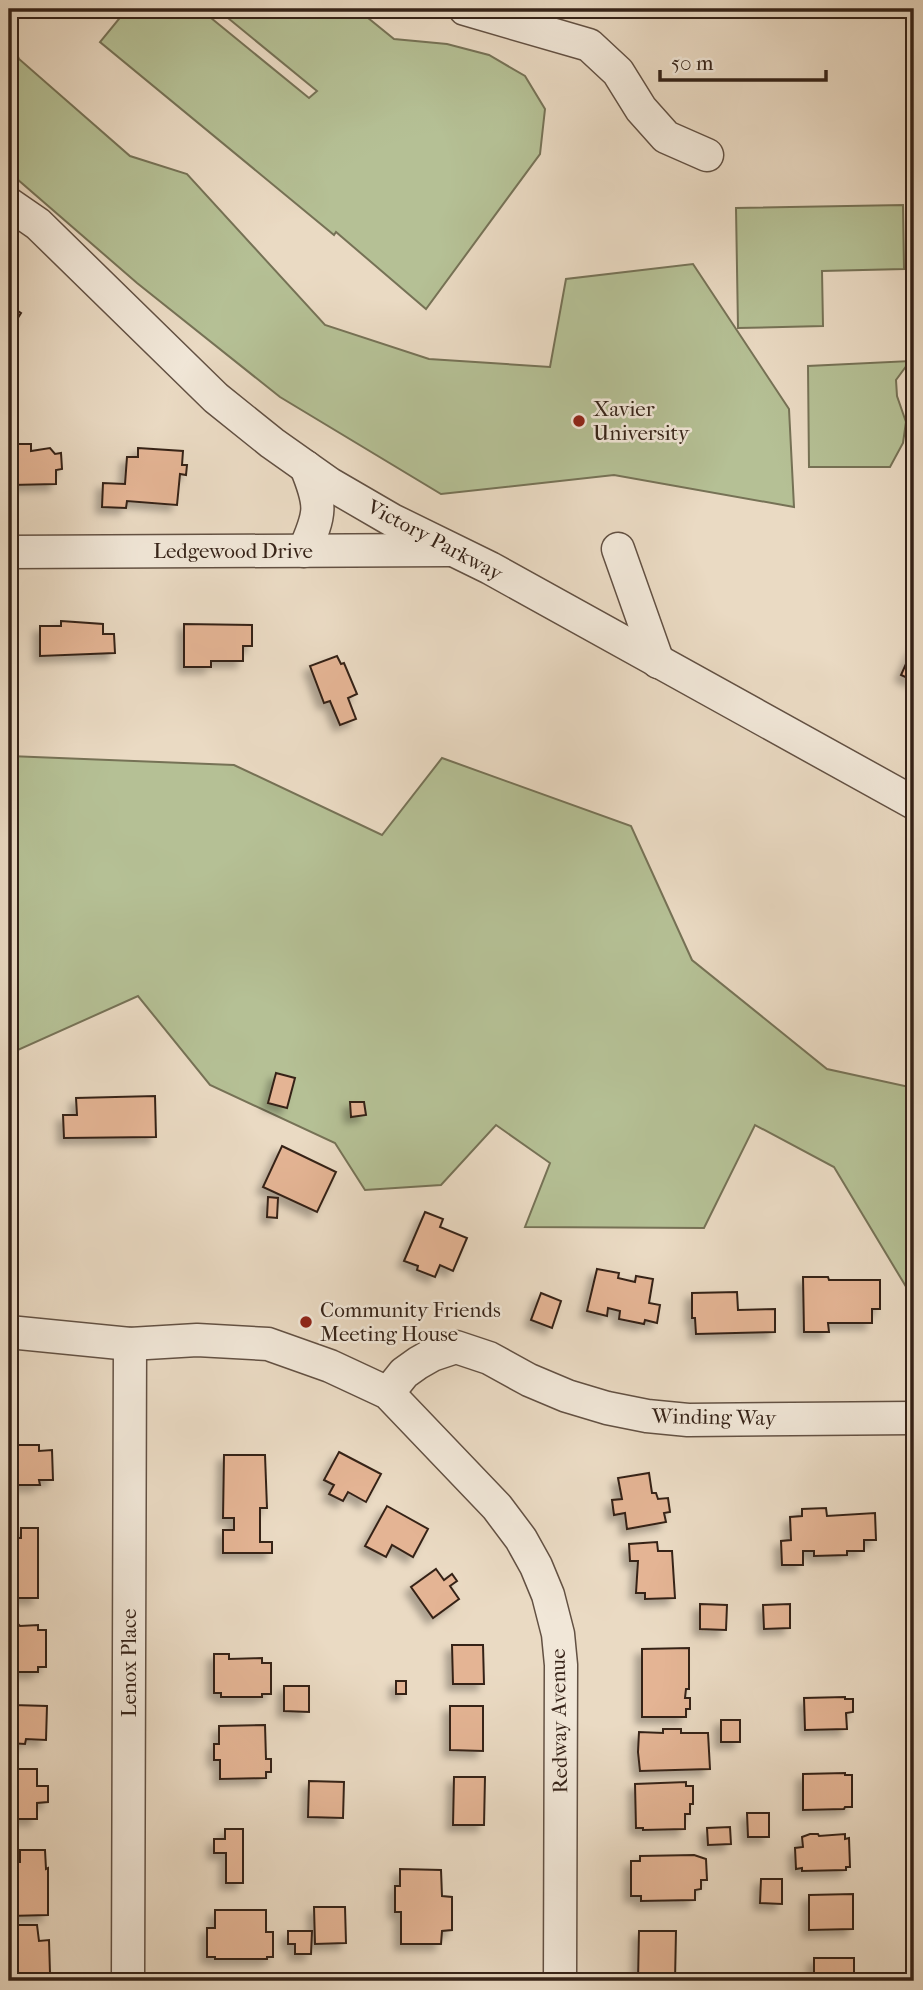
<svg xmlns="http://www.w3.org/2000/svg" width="923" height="1990" viewBox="0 0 923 1990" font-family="'IM FELL French Canon',serif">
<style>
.green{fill:#b5c095;stroke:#767256;stroke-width:2}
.building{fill:#e4b494;stroke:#362318;stroke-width:2;filter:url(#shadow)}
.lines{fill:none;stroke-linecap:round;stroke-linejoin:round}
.minor-casing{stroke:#635143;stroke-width:35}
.minor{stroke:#f1e7d8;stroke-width:32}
.poi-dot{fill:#8f2418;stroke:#f1e7d8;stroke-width:2.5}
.labels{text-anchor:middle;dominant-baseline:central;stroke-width:5;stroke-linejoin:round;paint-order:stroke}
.poi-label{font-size:21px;fill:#362318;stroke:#f1e7d8;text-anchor:start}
.street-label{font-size:21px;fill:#362318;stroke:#f1e7d8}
</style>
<defs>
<filter id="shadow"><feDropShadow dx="-6" dy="6" stdDeviation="3.5" flood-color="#0004"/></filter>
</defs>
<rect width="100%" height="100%" fill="#eadac3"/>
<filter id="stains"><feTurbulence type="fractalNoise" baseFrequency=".00286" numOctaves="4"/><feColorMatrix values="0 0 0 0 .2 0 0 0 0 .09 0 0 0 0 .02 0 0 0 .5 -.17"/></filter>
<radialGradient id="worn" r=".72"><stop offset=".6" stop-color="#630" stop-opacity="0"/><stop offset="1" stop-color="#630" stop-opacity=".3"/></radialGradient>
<g class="green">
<path d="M127,9H200L309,98L317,91L217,9H357L394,39L447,44L489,55L525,76L545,109L540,154L426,309L336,232L334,235L100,42Z"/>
<path d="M9,34L19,59L130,156L187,174L325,325L429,359L550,367L566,279L693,264L789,409L794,507L614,475L441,494L280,397L137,283L9,172Z"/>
<path d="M903,205L904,269L822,271L823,326L738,328L736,208Z"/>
<path d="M910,361L896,380L897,396L906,422L903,443L890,467H809L808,366Z"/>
<path d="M9,756L234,765L382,835L442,758L631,826L692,960L827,1069L914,1088V1300L834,1167L755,1125L704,1228L525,1227L550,1163L496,1125L441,1185L365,1190L335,1143L210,1085L138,996L9,1054Z"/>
</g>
<g class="building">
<path d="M9,305L21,313L9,332Z"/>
<path d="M11,444H31V451L50,448L55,454L61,453L62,469L56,470V484L11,485Z"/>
<path d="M138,448L183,451L182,465H187L186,475L180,474L177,505L127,501L126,508L102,507L103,483L125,484L127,457H138Z"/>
<path d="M61,621L103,624V634H114L115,653L40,656V626H61Z"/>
<path d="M184,624L252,625V646H243V661H211V667H184Z"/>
<path d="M914,646V681L901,675Z"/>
<path d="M337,656L341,664L344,663L357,694L348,698L356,719L340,725L330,701L324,703L310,666Z"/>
<path d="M276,1073L295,1078L287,1108L268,1103Z"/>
<path d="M155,1096L156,1137L64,1138L63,1115H77L76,1098Z"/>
<path d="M350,1102H364L366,1115L351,1117Z"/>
<path d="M282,1146L336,1172L317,1212L263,1187Z"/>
<path d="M268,1197L278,1198L277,1218L267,1217Z"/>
<path d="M425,1212L443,1219L440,1227L467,1238L453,1271L440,1265L435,1277L417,1270L418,1266L404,1261Z"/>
<path d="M597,1269L619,1273L618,1278L635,1282L636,1276L653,1279L649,1303L660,1305L657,1323L645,1320L644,1324L619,1319L620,1311L608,1308L607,1316L587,1311Z"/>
<path d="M803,1277H828L829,1280H880V1309H872V1323H828L829,1332H804Z"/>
<path d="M737,1292L738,1310L775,1309V1332L696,1334L695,1318H692V1293Z"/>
<path d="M541,1293L561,1301L552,1328L531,1320Z"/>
<path d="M9,1445H39V1451L52,1450L53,1480H39L40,1485H15V1492H9Z"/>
<path d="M339,1452L381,1474L366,1502L348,1492L343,1501L329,1494L334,1485L324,1480Z"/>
<path d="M224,1455H265L267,1508H260V1542H272V1553H223V1530H234V1518H223Z"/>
<path d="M649,1473L652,1493H656L658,1499L668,1498L670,1512L664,1513L666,1522L627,1529L625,1513L614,1515L612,1500L622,1499L618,1478Z"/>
<path d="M387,1506L428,1529L413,1557L392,1545L386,1557L365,1546Z"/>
<path d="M826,1508L827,1516L875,1513L876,1540H864V1551H847V1555L814,1556V1551H803V1565H782L781,1541L791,1540L790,1517L802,1516V1509Z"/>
<path d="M21,1528H38V1598H17V1587H9V1538H21Z"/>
<path d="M657,1542L658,1551H672L675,1598L645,1599V1593H636L638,1561H630L629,1544Z"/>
<path d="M436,1569L444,1580L452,1574L457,1581L450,1586L459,1599L433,1618L411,1587Z"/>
<path d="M700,1604L727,1605L726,1630L700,1629Z"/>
<path d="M790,1604V1628L764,1629L763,1605Z"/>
<path d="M16,1622L20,1626L38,1625V1630H46V1667H38V1672H9V1623Z"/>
<path d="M452,1645H483L484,1684H453Z"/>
<path d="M689,1648V1689H686L685,1698H690V1709H686V1717H642V1649Z"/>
<path d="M214,1654H229V1659L262,1658V1663H271V1694H262V1697H221V1693H214Z"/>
<rect x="396" y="1681" width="10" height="13"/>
<path d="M284,1686H309V1712L284,1711Z"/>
<path d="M845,1697V1699H853V1712L846,1713L847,1729L805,1730L804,1698Z"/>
<path d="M9,1702L13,1705L47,1706L46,1740L26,1739L25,1744L9,1743Z"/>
<path d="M450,1706H483V1751L450,1750Z"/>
<rect x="721" y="1720" width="19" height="22"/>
<path d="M265,1725L266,1759H271V1772H266V1778L220,1779V1760H214V1744H219V1726Z"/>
<path d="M663,1729H681V1733H708L710,1769L640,1771L638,1752L639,1732L663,1733Z"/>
<path d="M9,1769H37V1786H48V1802L37,1803V1819H9Z"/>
<path d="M845,1773V1775H852V1807H845L844,1809L803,1810V1774Z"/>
<path d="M454,1777H485L484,1825H453Z"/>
<path d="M309,1781L344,1782L343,1818L308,1817Z"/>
<path d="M686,1782V1786H693V1804H690V1814H685V1829L643,1830V1828H636L635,1784Z"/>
<path d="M747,1813H769V1837H748Z"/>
<path d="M730,1827L731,1844L708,1845L707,1828Z"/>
<path d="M225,1829H243V1883H226V1853H214V1839H225Z"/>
<path d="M810,1834H818L819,1836L845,1834V1839L849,1838L850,1867H846V1870L802,1871V1868L796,1869L795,1848L803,1847L802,1837Z"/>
<path d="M20,1850H45L46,1869L48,1868V1915L9,1916V1862H20Z"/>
<path d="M694,1855L706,1859L707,1880H701V1889L695,1890V1900L641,1901V1896H631V1861H640V1856Z"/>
<path d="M400,1869L441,1870L442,1896L452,1897V1930L442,1931L441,1944H401V1912H395V1886H400Z"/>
<path d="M761,1879H782V1904L760,1903Z"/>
<path d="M853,1894V1929L809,1930V1895Z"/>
<path d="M314,1907H345L346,1943L315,1944Z"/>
<path d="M215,1910H266V1932H273V1957H267V1959H215V1957H207V1928H215Z"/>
<path d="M13,1925H37L39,1941L49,1940L50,1973H40V1977H9V1938H14Z"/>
<path d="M288,1931H312L311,1954H295V1944H288Z"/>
<path d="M639,1931H676L675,1981H638Z"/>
<rect x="814" y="1958" width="40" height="23"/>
</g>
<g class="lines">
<g class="minor-casing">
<g id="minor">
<path d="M465,9L589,45L618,72L641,109L666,137L707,155"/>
<path d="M9,204L38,224L216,398L272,443L330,484L392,520L490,568L914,803"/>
<path d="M618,549L658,662"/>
<path d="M304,551C321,513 322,506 306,467"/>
<path d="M9,552L448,550"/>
<path d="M9,1332L130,1344L197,1340L268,1344L330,1366L388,1393L497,1507L521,1539L536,1566L548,1595L558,1634L561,1665L560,1981"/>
<path d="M388,1393L404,1373L418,1363L432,1355L456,1347L489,1358L529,1380L567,1396L607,1408L647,1416L688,1420L914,1418"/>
<path d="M128,1981L130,1344"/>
</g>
</g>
<use href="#minor" class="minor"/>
</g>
<g class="poi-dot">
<circle cx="579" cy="421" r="7"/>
<circle cx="306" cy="1322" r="7"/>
</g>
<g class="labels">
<g class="poi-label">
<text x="593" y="409">Xavier<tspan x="593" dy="24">University</tspan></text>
<text x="320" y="1310">Community Friends<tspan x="320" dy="24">Meeting House</tspan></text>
</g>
<g class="street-label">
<text transform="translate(435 540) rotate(28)">Victory Parkway</text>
<text x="233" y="551">Ledgewood Drive</text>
<text transform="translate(714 1417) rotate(1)">Winding Way</text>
<text transform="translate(129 1663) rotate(-90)">Lenox Place</text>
<text transform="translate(559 1721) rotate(-91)">Redway Avenue</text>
</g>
</g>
<rect width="923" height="1990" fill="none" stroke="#eadac3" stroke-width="35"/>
<rect x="10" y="10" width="902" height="1969" fill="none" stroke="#362318" stroke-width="3.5"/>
<rect x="18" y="18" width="888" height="1955" fill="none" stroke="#362318" stroke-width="2"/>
<path d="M660 70v10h166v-10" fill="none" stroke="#362318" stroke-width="3.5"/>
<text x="671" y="70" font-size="21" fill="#362318" stroke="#f1e7d8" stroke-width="5" paint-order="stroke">50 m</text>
<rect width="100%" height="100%" filter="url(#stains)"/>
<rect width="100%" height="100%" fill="url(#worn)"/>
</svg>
